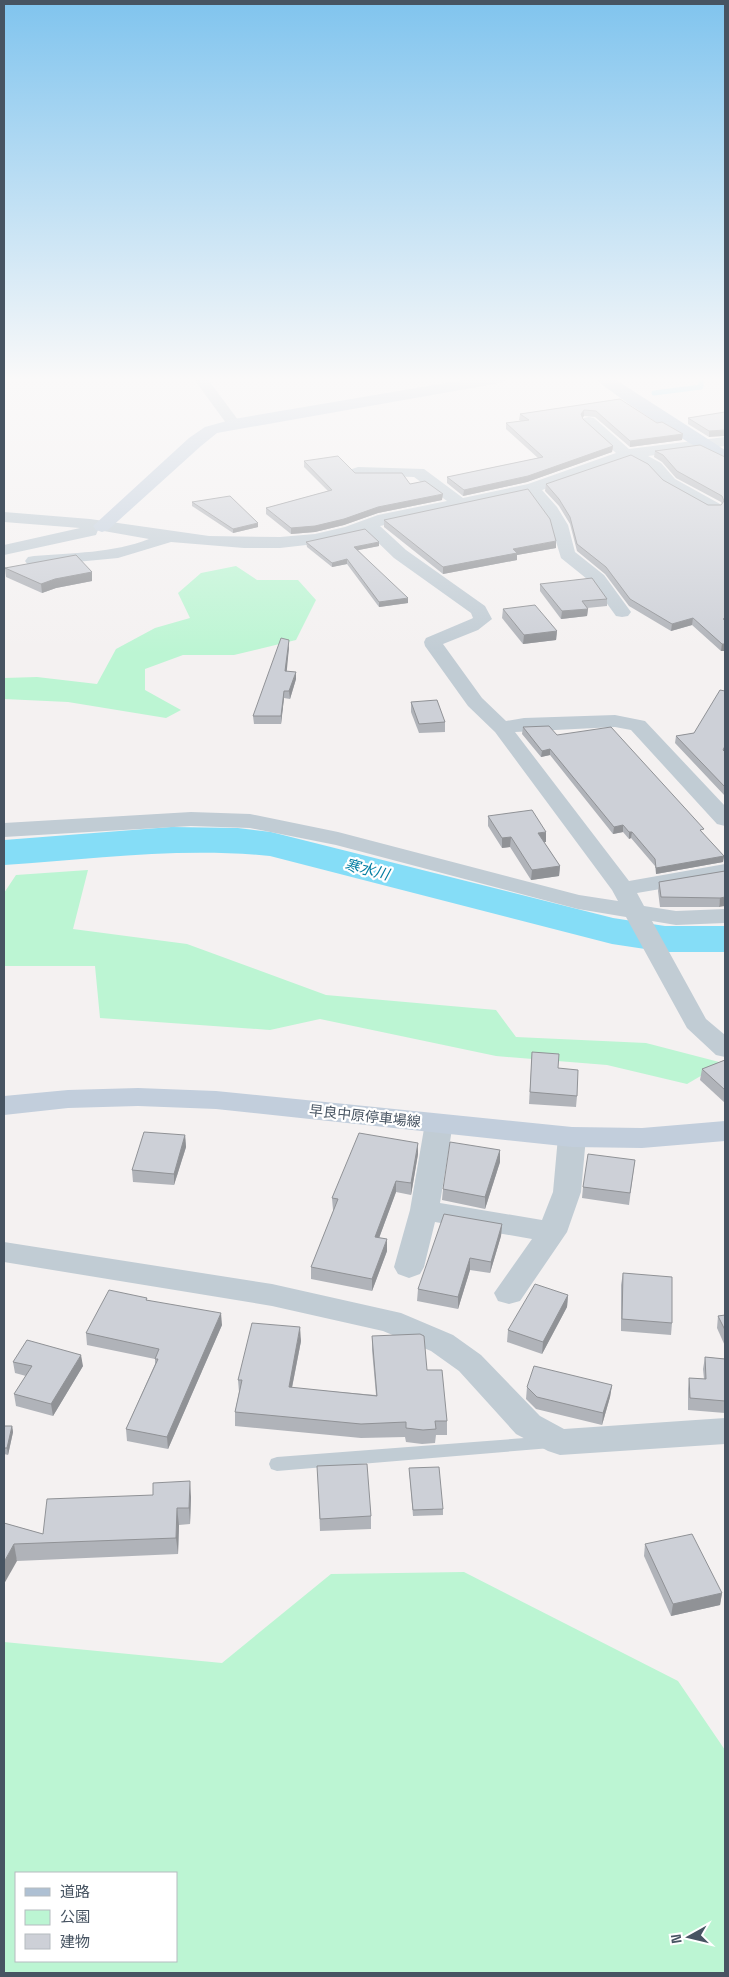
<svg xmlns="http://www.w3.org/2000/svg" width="729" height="1977" viewBox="0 0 729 1977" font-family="'Space Grotesk','Noto Sans JP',sans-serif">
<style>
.green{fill:#bcf5d3;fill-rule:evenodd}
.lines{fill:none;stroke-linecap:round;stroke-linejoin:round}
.stream{stroke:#85ddf7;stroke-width:5}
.river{fill:#85ddf7;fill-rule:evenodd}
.lane{fill:#c1ccd4;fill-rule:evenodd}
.street{fill:#c1ccd4;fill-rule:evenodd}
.secondary{fill:#c2cedc;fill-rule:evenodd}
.primary{fill:#aec0d3;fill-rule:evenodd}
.wall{fill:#b0b3b9}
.shaded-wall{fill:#909296}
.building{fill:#cdd0d7;stroke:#909296}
.labels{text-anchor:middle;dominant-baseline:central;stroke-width:4.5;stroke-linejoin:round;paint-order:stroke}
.street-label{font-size:14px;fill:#475462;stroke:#fff}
.water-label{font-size:15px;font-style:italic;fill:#037ea2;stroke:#fff}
</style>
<rect width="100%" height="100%" fill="#f4f1f1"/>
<g class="green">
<path d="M236,566L257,580H298L316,600L296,640L234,655H183L145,669V690L181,710L166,718L68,702L4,699V678L37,677L97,684L116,649L155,628L190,618L178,593L201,573Z"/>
<path d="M88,870L73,929L187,944L326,995L496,1010L516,1037L646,1043L723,1063L687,1084L607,1065L496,1056L320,1019L270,1030L100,1018L95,966H4V893L16,875Z"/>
<path d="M464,1572L678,1681L725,1750V1973H4V1642L222,1663L331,1574ZM16,1873H176V1961H16Z"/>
</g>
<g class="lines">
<path class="stream" d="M654,393L701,387V378"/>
<path class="river" d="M171,827L238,828L271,832L613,918L665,926H725V952H665L612,944L270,856C179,847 94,859 4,865V840Z"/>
<path class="lane" d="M551,1436L557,1437L559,1442L557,1447L551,1448L277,1471L271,1469L269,1464L271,1459L277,1457Z"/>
<g class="street">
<path d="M193,378H207L241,424L239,427H229Z"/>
<path d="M589,417L594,418L629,449L725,437V446L648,456L661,463L675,479L720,504L722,507L720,510H708L663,485L649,469L631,459L542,490L557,507L568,525L575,552L604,575L631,612L628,616L622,617L616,616L592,583L561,558L551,525L544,513L528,494L380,526L406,550L485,606L492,619L478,630L443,644L482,698L506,721L524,718L615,715L645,721L725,806V826L717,824L631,730L615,727L515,732L629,881L725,864V878L637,893L644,906L676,911L725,909V923L676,925L652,921L706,1019L725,1035V1057L716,1055L687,1028L626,917L578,909L336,845L250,828L191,826L4,837V823L191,812L250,814L338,832L579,895L618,901L612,890L495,732L468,706L425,646L424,642L426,638L471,619L473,618L471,613L394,558L366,531L315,544L280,548H244L171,542L118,558L34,566L28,565L25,561L28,557L34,556C72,553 113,553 149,539L98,530L96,535L4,555V545L80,528L4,522V512L90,519L209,536L280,537L315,534L345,527L378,515L447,501L414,477L352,475L350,472L352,469L358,467L424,469L463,498L528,484L616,453L584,424L582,421L584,418Z"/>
<path d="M439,1114L449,1117L453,1123L440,1203L542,1220L553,1192L558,1137L562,1131L572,1128L582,1131L586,1137L581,1192L567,1232L520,1301L509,1304L498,1301L494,1293L532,1239L435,1222L424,1267L420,1274L409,1278L398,1274L394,1267L410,1210L425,1123L429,1117Z"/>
<path d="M4,1242L272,1284L401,1313L453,1335L481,1355L540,1416L564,1429L725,1418V1444L560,1455L548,1451L516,1434L459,1371L431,1351L383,1331L272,1306L4,1262Z"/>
</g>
<g class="secondary">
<path d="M475,378H508L505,381L500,383L217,433L201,446L108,530L102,532L96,530L93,526L189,438L205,427L234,419Z"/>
<path d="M138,1088L216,1091L572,1127L642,1128L725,1121V1141L642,1148L572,1147L216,1109L138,1106L68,1108L4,1115V1096L68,1090Z"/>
</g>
<path class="primary" d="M595,378H613L725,450V462C711,459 603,389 595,378Z"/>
</g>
<g class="wall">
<path d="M620,399L682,440L630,447L595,417L584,416L582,418L583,419L613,446L612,452L527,482L463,496L447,483V477L538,458L506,429V423L521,421L519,420L520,414Z"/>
<path d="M725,412L709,437L688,424V418Z"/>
<path d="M655,451L725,457V651H721L692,625L671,631L629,606L605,574L577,551L570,524L559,506L545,491L546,484L663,480L708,505H721L722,504L721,502L676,478L662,462L654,457Z"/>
<path d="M304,461L355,473L410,484L442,500L378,513L344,525L315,532L291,534L266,514V508L328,491L304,467Z"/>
<path d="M192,502L258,527L233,533L192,506Z"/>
<path d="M384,520L556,548L517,555V560L443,574L384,527Z"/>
<path d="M306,542L379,546L358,550L408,603L379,607L347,564L332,567L307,547Z"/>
<path d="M5,568L92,572V581L56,588L42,593L6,577Z"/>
<path d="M540,584L607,599V606L587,608L588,609L587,616L561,619L540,591Z"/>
<path d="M503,609L557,631L556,640L523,644L502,618Z"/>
<path d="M289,647L286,671L296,679L290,699L284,698L281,724H254L253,716Z"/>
<path d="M725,691V796L675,743L676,736L694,733Z"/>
<path d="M411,702L445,722V732L419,733L411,712Z"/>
<path d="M523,727L557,735L703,834L724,856L723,862L656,874L655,866L631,838L629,839L623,832L613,834L550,755L541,757L522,734Z"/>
<path d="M488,816L546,842H544L560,866L559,876L531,880L510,847L502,848L488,826Z"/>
<path d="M725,871L719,907H660L658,891L659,882Z"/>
<path d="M532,1052L558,1068L577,1096L576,1107L529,1104Z"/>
<path d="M725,1060V1103L700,1080L702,1069Z"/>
<path d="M185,1135L186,1147L174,1185L133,1182L132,1170Z"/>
<path d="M418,1143V1154L411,1195L396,1192L379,1238L387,1251L372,1291L311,1279V1267L334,1210H333L332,1198Z"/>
<path d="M500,1150V1162L485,1209L442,1200L443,1189Z"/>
<path d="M635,1160L629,1205L582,1198L583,1187Z"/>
<path d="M502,1224L501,1236L490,1273L470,1270L458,1309L417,1301L418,1289Z"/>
<path d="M623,1273L672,1323L671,1335L621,1331V1285Z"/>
<path d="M568,1295L567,1307L542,1354L507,1342L508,1330Z"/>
<path d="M148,1300L222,1325L168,1449L127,1441L126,1429L155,1364V1359L87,1345L86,1333Z"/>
<path d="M725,1315V1346L717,1328L718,1316Z"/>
<path d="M372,1336L427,1370L447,1421V1435H436L435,1443L422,1444L406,1442L405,1437L361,1438L235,1426V1412L239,1392L238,1380L301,1341L292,1388L376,1395L372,1350Z"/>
<path d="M705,1357L725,1359V1413L688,1410V1389L689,1378L704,1379L703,1369Z"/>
<path d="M13,1362L83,1366L53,1416L16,1406L14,1394L26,1376L15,1373Z"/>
<path d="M612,1385L610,1397L602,1425L536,1409L526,1399L527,1387Z"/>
<path d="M4,1426H12L13,1432L8,1455L4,1454Z"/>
<path d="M409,1468L443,1509V1515L413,1516Z"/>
<path d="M318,1478L371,1516V1529L320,1531Z"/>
<path d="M191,1497L190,1524L179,1525L178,1554L17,1561L4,1523L43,1534Z"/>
<path d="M645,1544L722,1593L720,1605L671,1616L644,1556Z"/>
</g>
<g class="shaded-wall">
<path d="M584,410V416L580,420L581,414Z"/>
<path d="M725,430V436L709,437V431Z"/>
<path d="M683,434L682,440L630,447V441Z"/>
<path d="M613,446L612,452L527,482L463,496L464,490Z"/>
<path d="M443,494L442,500L378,513L344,525L315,532L291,534V528L378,507Z"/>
<path d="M258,523V527L233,533V529Z"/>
<path d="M556,541V548L517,555V560L443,574V567L513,549Z"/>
<path d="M379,542V546L354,551V547Z"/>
<path d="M347,559V564L332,567V563Z"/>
<path d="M92,572V581L56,588L42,593L41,584L55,579Z"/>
<path d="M408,598V603L379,607V602Z"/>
<path d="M588,609L587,616L561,619L562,611Z"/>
<path d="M693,618L692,625L671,631L672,624Z"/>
<path d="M557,631L556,640L523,644L524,635Z"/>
<path d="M289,640V647L286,679L285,671Z"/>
<path d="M722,644H725V651H721Z"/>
<path d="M296,672V679L290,699L289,691Z"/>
<path d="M284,691V698L281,724V716Z"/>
<path d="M550,749V755L541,757L542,751Z"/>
<path d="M623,825V832L613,834L614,827Z"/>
<path d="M546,832V842L537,843L538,833Z"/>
<path d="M629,832H632L631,838L629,839Z"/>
<path d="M511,837L510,847L502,848V838Z"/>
<path d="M724,856L723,862L656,874V868Z"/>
<path d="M560,866L559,876L531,880L532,870Z"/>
<path d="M725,897V906L719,907L720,898Z"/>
<path d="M185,1135L186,1147L174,1185V1174Z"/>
<path d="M418,1143V1154L411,1195V1183Z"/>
<path d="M500,1150V1162L485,1209V1197Z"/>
<path d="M396,1181V1192L375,1249V1237Z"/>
<path d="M502,1224L501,1236L490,1273L491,1262Z"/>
<path d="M387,1239V1251L372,1291V1279Z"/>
<path d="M470,1258V1270L458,1309V1297Z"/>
<path d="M568,1295L567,1307L542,1354L543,1342Z"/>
<path d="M221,1313L222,1325L168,1449L167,1437Z"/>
<path d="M300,1327L301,1341L289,1402V1387Z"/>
<path d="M81,1355L83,1366L53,1416L51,1404Z"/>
<path d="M612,1385L610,1397L602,1425L603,1413Z"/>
<path d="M12,1426L13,1432L8,1455L7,1448Z"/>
<path d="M190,1481L191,1497L190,1524L189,1508Z"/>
<path d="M177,1508L179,1525L178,1554L176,1538Z"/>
<path d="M14,1544L17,1561L4,1584V1562Z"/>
<path d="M722,1593L720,1605L671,1616L673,1604Z"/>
</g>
<g class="building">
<path d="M620,399L657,423L662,422L683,434L630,441L596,411L584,410L581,414L583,419L613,446L528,476L464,490L447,477L543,457L506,423L529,420L520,414Z"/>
<path d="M725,412V430L709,431L688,418Z"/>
<path d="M700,445L725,457V618L723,619L725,620V644H722L693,618L672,624L630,599L606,567L577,544L570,517L559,499L546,484L631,455L648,464L663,480L708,505H721L724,501L722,496L677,471L663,455L655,451Z"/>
<path d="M338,456L355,473H402L410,484L425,481L443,494L378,507L344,519L315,526L291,528L266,508L332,490L304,461Z"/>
<path d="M528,489L550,519L556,541L513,549L517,553L443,567L384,520Z"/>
<path d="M230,496L258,523L233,529L192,502Z"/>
<path d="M365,529L379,542L354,547L408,598L379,602L347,559L332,563L306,542Z"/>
<path d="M76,555L92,572L55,579L41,584L5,568Z"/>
<path d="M592,578L607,599L582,601L588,609L562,611L540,584Z"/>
<path d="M535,605L557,631L524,635L503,609Z"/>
<path d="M281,638L289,640L285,671L296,672L289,691H284L281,716H253Z"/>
<path d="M720,690L725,691V746L723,750L725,752V787L676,736L694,733Z"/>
<path d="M437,700L445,722L419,724L411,702Z"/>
<path d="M549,726L557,735L611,727L704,829L700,830L724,856L656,868L655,859L632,832H629L623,825L614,827L550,749L542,751L523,727Z"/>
<path d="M532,810L546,832L538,833L560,866L532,870L511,837L502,838L488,816Z"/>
<path d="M725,871V897L720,898L661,897L659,882Z"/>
<path d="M532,1052L559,1054L558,1068L578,1070L577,1096L530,1092Z"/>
<path d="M725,1060V1090L702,1069Z"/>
<path d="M144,1132L185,1135L174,1174L132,1170Z"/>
<path d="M359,1133L418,1143L411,1183L396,1181L375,1237L387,1239L372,1279L311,1267L338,1199L332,1198Z"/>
<path d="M450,1142L500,1150L485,1197L443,1189Z"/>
<path d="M588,1154L635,1160L630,1193L583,1187Z"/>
<path d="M444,1214L502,1224L491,1262L470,1258L458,1297L418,1289Z"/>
<path d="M623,1273L672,1277V1323L622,1319Z"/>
<path d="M535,1284L568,1295L543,1342L508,1330Z"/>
<path d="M109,1290L147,1298L146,1300L221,1313L167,1437L126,1429L158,1359H155L159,1349L86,1333Z"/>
<path d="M725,1315V1330L718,1316Z"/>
<path d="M252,1323L300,1327L289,1387L377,1396L372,1336L420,1334L424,1336L427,1370H442L447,1421H435L436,1429L423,1430L406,1428V1422L361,1424L235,1412L242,1380H238Z"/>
<path d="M27,1340L81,1355L51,1404L14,1394L32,1366L13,1362Z"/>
<path d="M705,1357L725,1359V1401L690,1398L689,1378L706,1379Z"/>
<path d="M534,1366L612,1385L603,1413L537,1397L527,1387Z"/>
<path d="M4,1426H12L7,1448H4Z"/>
<path d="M367,1464L371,1516L320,1519L317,1466Z"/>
<path d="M439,1467L443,1509L413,1510L409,1468Z"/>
<path d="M190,1481L189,1508H177L176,1538L14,1544L4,1562V1523L43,1534L47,1499L153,1495V1483Z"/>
<path d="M692,1534L722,1593L673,1604L645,1544Z"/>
</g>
<linearGradient id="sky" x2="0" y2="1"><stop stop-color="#80c4ee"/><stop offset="0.58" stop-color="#faf9f9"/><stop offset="1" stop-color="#faf9f9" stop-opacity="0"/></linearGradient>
<rect width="729" height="654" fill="url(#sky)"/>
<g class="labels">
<g class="street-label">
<text transform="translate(365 1116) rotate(6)">早良中原停車場線</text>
</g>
<g class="water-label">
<text transform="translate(367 869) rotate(14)">寒水川</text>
</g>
</g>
<rect width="729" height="1977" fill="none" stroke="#475462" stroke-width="10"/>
<rect x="15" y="1872" width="162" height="90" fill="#ffffff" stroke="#b5bbc0"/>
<rect x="25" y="1888" width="25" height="8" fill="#aec0d3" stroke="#b5bbc0"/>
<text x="60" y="1897" font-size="15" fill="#475462">道路</text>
<rect x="25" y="1910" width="25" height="15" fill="#bcf5d3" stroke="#b5bbc0"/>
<text x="60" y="1922" font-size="15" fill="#475462">公園</text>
<rect x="25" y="1934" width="25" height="15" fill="#cdd0d7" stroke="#b5bbc0"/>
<text x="60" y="1947" font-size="15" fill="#475462">建物</text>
<g transform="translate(689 1937) rotate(262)" stroke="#ffffff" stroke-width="4" paint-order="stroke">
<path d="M0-4L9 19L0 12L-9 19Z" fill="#475462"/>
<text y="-8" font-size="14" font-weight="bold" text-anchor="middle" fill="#475462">N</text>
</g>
</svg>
